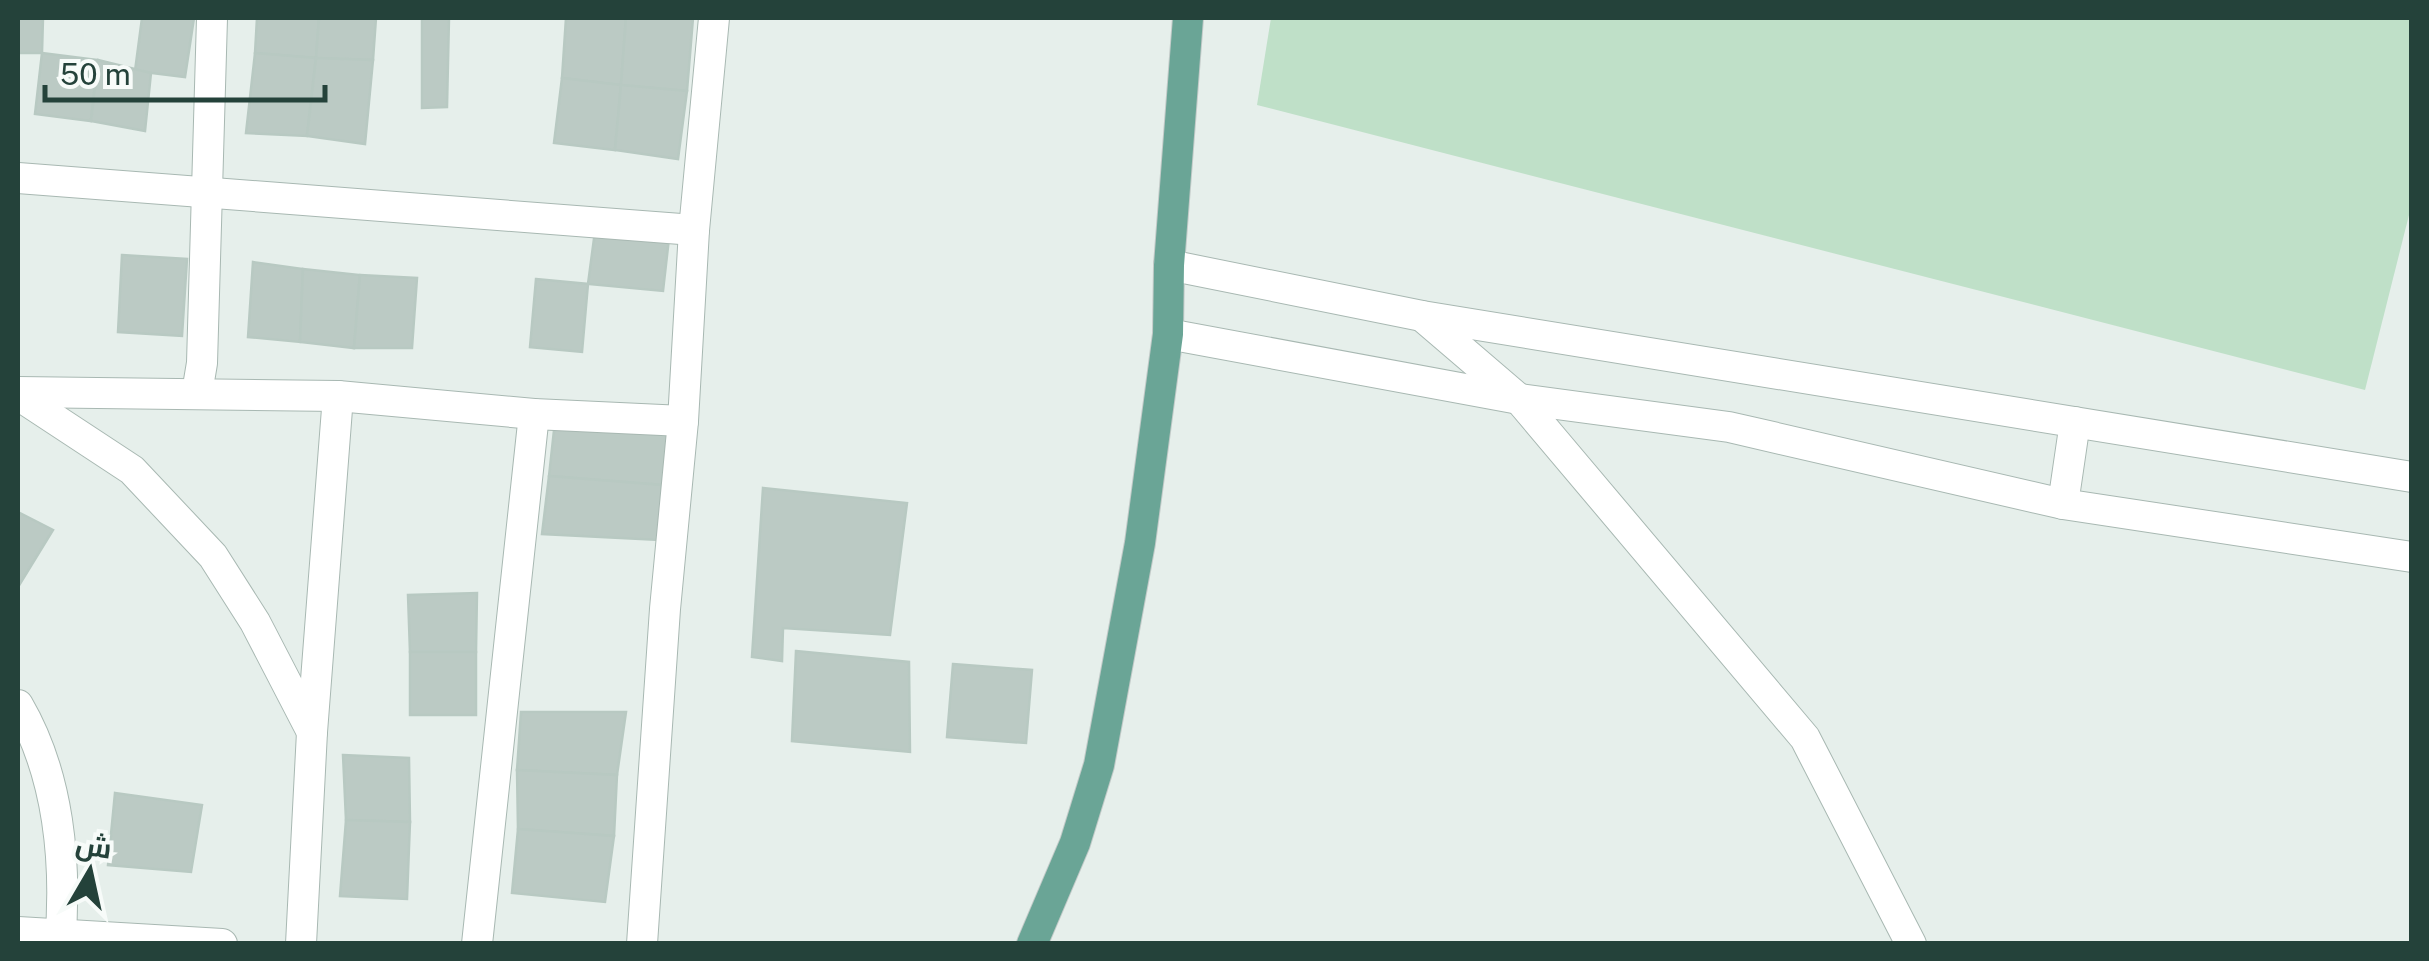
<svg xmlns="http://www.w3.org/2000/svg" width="2429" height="961" viewBox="0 0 2429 961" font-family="'Public Sans',Cairo,sans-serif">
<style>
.green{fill:#bfe0c8}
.building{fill:#bbcac4;stroke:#b8c9c2;stroke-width:2.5}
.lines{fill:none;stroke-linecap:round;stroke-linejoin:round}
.minor-casing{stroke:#a8b8b2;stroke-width:32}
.major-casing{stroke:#c2cac8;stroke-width:32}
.minor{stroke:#fff;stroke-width:30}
.major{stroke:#6aa596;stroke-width:30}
</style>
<rect width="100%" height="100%" fill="#e6efeb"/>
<path class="green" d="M1271,18H2411V207L2365,390L1257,105Z"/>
<g class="building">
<path d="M18,18H43L42,53H18Z"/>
<path d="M142,18H194L185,77L135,71Z"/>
<path d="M257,18H319L316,58L255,53Z"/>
<path d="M319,18H376L373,60L316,58Z"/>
<path d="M422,18H449L447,107L422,108Z"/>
<path d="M566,18H626L621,85L562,78Z"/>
<path d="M626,18H693L687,91L621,85Z"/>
<path d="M42,53L98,60L91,121L35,114Z"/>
<path d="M255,53L316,58L307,136L246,133Z"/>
<path d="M316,58L373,60L365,144L307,136Z"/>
<path d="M98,60L151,73L145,131L91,121Z"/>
<path d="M562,78L621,85L615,150L554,143Z"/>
<path d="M621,85L687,91L678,159L615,150Z"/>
<path d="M595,231L669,238L663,291L588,284Z"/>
<path d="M122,255L187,259L182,336L118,332Z"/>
<path d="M253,262L303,269L300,342L248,337Z"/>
<path d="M303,269L360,275L354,348L300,342Z"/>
<path d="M360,275L417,278L412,348H354Z"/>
<path d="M536,279L588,284L582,352L530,347Z"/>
<path d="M555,421L672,426L662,485L549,476Z"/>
<path d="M549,476L662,485L659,540L542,534Z"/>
<path d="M763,488L907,503L890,635L783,628L782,661L752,657Z"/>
<path d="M18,512L53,530L18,587Z"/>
<path d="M477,593L476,652H410L408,595Z"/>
<path d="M796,651L909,662L910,752L792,741Z"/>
<rect x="410" y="652" width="66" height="63"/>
<path d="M953,664L1032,670L1026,743L947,737Z"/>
<path d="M521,712H626L617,775L517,770Z"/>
<path d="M343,755L409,758L410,822L346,820Z"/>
<path d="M517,770L617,775L614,836L518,829Z"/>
<path d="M115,793L202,805L191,872L108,865Z"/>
<path d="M346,820L410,822L407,899L340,896Z"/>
<path d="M518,829L614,836L605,902L512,893Z"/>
</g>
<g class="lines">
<g class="minor-casing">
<g id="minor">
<path d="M18,178L694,230"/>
<path d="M1169,265L1422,316L2412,477"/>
<path d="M1422,316L1519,399L1805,738L1911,944"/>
<path d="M1168,334L1519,399L1729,427L2063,504L2412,557"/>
<path d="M18,392L338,396L534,414L683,421"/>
<path d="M197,393L202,363L212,18"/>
<path d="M18,395L132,470L213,556L255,622L312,732"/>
<path d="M2063,504L2075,422"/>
<path d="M18,705C59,775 67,863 60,944"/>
<path d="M18,932L222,944"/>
<path d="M301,944L312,732L338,396"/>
<path d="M477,944L534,414"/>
<path d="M642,944L665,609L683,421L694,230L714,18"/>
</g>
</g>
<g class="major-casing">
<path id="major" d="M1032,944L1075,843L1099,765L1140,543L1168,334L1169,265L1188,18"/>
</g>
<use href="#minor" class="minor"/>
<use href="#major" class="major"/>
</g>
<rect width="2429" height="961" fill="none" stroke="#24423a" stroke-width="40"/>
<g transform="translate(90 871) rotate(9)" stroke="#f7fbf9" stroke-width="8" paint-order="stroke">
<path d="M0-8L18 38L0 25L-18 38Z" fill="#24423a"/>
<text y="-15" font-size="28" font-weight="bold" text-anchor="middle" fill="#24423a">ش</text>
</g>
<path d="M45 85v15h280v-15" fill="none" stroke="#24423a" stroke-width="5"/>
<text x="60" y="85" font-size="30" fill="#24423a" stroke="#f7fbf9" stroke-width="8" paint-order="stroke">50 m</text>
</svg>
